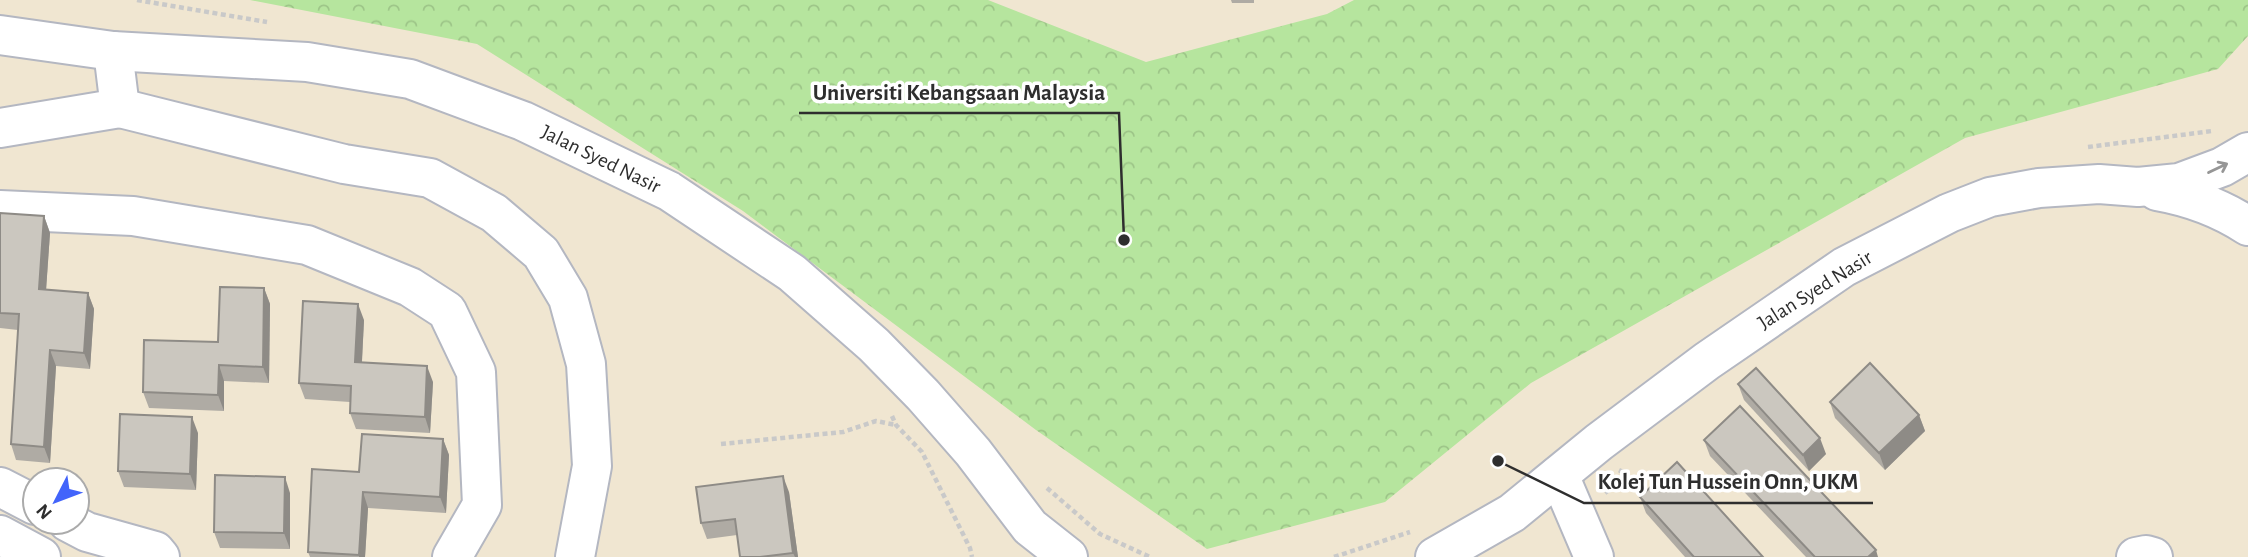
<svg xmlns="http://www.w3.org/2000/svg" width="2248" height="557" viewBox="0 0 2248 557" font-family="'Alegreya Sans',sans-serif">
<style>
.education{fill:#f0e6d1;fill-rule:evenodd}
.forest{fill:url(#forest-crowns)}
.lines{fill:none;stroke-linecap:round;stroke-linejoin:round}
.minor-casing{stroke:#b4b7c1;stroke-width:42}
.path{stroke:#c9c9c9;stroke-width:4.5;stroke-dasharray:5 3.5;stroke-linecap:butt}
.minor{stroke:#fff;stroke-width:38}
.wall{fill:#afaba4}
.shaded-wall{fill:#8e8b86}
.building{fill:#cbc7bf;stroke:#8e8b86;stroke-width:2}
.oneway{stroke:#969696}
.labels{text-anchor:middle;dominant-baseline:central;stroke-width:7;stroke-linejoin:round;paint-order:stroke}
.street-label{font-size:21px;fill:#2e2e2e;stroke:#fff}
.leader{fill:none;stroke:#2e2e2e;stroke-width:2.5}
.callout-dot{fill:#2e2e2e;stroke:#fff;stroke-width:2.5}
.callout-label{font-size:23px;text-anchor:middle;font-weight:bold;fill:#2e2e2e;stroke:#fff;stroke-width:7;stroke-linejoin:round;paint-order:stroke}
</style>
<defs>
<pattern id="forest-crowns" width="20" height="18" patternUnits="userSpaceOnUse" patternTransform="scale(1.75)"><rect width="20" height="18" fill="#b6e59e"/><path d="M2 6a3 3 0 1 1 6 0M12 15a3 3 0 1 1 6 0" fill="none" stroke="#9dc588"/></pattern>
</defs>
<rect width="100%" height="100%" fill="#efe9e1"/>
<path class="education" d="M0,0H2248V557H0ZM35,480H77V522H35Z"/>
<path class="forest" d="M250,0H988L1146,62L1327,14L1354,0H2248V36L2218,69L1965,138L1531,383L1385,502L1207,549L1036,430L743,211L477,44Z"/>
<g class="lines">
<g class="minor-casing">
<g id="minor">
<path d="M0,35L113,51L307,62L410,79L523,121L669,191L792,273L874,345L923,395L973,452L1030,527L1068,557"/>
<path d="M120,108L344,164L430,178L494,213L541,253L568,298L586,364L592,466L575,557"/>
<path d="M0,128L120,108L113,51"/>
<path d="M2157,191C2191,197 2219,207 2248,226"/>
<path d="M0,210L133,216L307,245L410,287L447,311L476,372L482,505L452,557"/>
<path d="M1559,475L1594,557"/>
<path d="M0,487L35,505"/>
<path d="M68,522L87,532L155,551L160,557"/>
<path d="M0,535L41,557"/>
<path d="M1435,557L1512,513L1599,442L1707,361L1844,267L1949,213L1990,197L2039,188L2099,184L2138,187L2179,183L2222,167L2248,152"/>
<path d="M2136,557L2146,555L2153,557"/>
</g>
</g>
<g class="path">
<path d="M137,0L267,22"/>
<path d="M2088,147L2212,131"/>
<path d="M892,416L896,425L922,452L970,548L972,557"/>
<path d="M721,444L843,432L876,421L896,425"/>
<path d="M1047,488L1100,534L1150,557"/>
<path d="M1605,493L1614,486L1622,469"/>
<path d="M1334,557L1410,532"/>
</g>
<use href="#minor" class="minor"/>
</g>
<g class="wall">
<path d="M1231,0H1254V3H1232Z"/>
<path d="M0,213L44,216L50,233L46,290L88,293L94,309L90,369L56,366L50,463L16,460L11,444L18,330L0,328Z"/>
<path d="M264,288L270,304L269,383L224,381V411L149,408L143,392L218,342Z"/>
<path d="M364,320L362,362L433,382L430,433L356,429L350,413V402L305,399L299,383Z"/>
<path d="M1738,384L1826,454L1809,471L1744,400Z"/>
<path d="M1830,402L1919,415L1925,431L1885,470L1835,418Z"/>
<path d="M198,433L196,490L124,487L118,471Z"/>
<path d="M443,439L449,455L446,513L368,508L365,557H310L308,552L359,472Z"/>
<path d="M1704,440L1878,557H1806L1710,456Z"/>
<path d="M789,492L798,557H740L737,535L707,539L701,523Z"/>
<path d="M290,493V549L220,548L214,532Z"/>
<path d="M1640,497L1763,557H1685L1646,513Z"/>
</g>
<g class="shaded-wall">
<path d="M44,216L50,233L45,305L39,289Z"/>
<path d="M264,288L270,304L269,383L263,367Z"/>
<path d="M88,293L94,309L90,369L84,353Z"/>
<path d="M358,304L364,320L361,378L355,362Z"/>
<path d="M50,350L56,366L50,463L44,447Z"/>
<path d="M219,365L224,381V411L218,395Z"/>
<path d="M427,366L433,382L430,433L425,417Z"/>
<path d="M1919,415L1925,431L1885,470L1879,453Z"/>
<path d="M192,417L198,433L196,490L190,474Z"/>
<path d="M1820,438L1826,454L1809,471L1803,455Z"/>
<path d="M443,439L449,455L446,513L440,497Z"/>
<path d="M783,476L789,492L798,557H795L793,553Z"/>
<path d="M285,477L290,493V549L284,533Z"/>
<path d="M363,492L368,508L365,557H359Z"/>
<path d="M1876,550L1878,557H1868Z"/>
</g>
<g class="building">
<path d="M0,213L44,216L39,289L88,293L84,353L50,350L44,447L11,444L19,314L0,313Z"/>
<path d="M220,287L264,288L263,367L219,365L218,395L143,392L144,340L218,342Z"/>
<path d="M303,301L358,304L355,362L427,366L425,417L350,413L351,386L299,383Z"/>
<path d="M1870,363L1919,415L1879,453L1830,402Z"/>
<path d="M1756,368L1820,438L1803,455L1738,384Z"/>
<path d="M1740,406L1876,550L1868,557H1815L1704,440Z"/>
<path d="M120,414L192,417L190,474L118,471Z"/>
<path d="M362,434L443,439L440,497L363,492L359,555L308,552L312,469L359,472Z"/>
<path d="M1677,462L1763,557H1694L1640,497Z"/>
<path d="M215,475L285,477L284,533L214,532Z"/>
<path d="M783,476L793,553L760,557H740L735,519L701,523L696,487Z"/>
</g>
<defs><path id="oneway-shaft" d="M-6 0H5M1.5-3L5.5 0L1.5 3" fill="none" stroke-width="1.6" stroke-linecap="round" stroke-linejoin="round" transform="scale(1.75)"/></defs>
<use class="oneway" href="#oneway-shaft" transform="translate(2218 168) rotate(-26)"/>
<g class="labels">
<g class="street-label">
<text transform="translate(601 159) rotate(26)">Jalan Syed Nasir</text>
<text transform="translate(1815 290) rotate(-32)">Jalan Syed Nasir</text>
</g>
</g>
<path class="leader" d="M1124 240L1119 113H799M1498 461L1584 503H1873"/>
<g class="callout-dot">
<circle cx="1124" cy="240" r="7"/>
<circle cx="1498" cy="461" r="7"/>
</g>
<g class="callout-label">
<text x="959" y="100">Universiti Kebangsaan Malaysia</text>
<text x="1728" y="489">Kolej Tun Hussein Onn, UKM</text>
</g>
<g transform="translate(56 501) rotate(228)"><circle r="33" fill="#ffffff" stroke="#ababab" stroke-width="2"/>
<path d="M0-5L12 26L0 18L-12 26Z" fill="#4264fb"/>
<text y="-10" font-size="19" font-weight="bold" text-anchor="middle" fill="#2e2e2e">N</text>
</g>
</svg>
